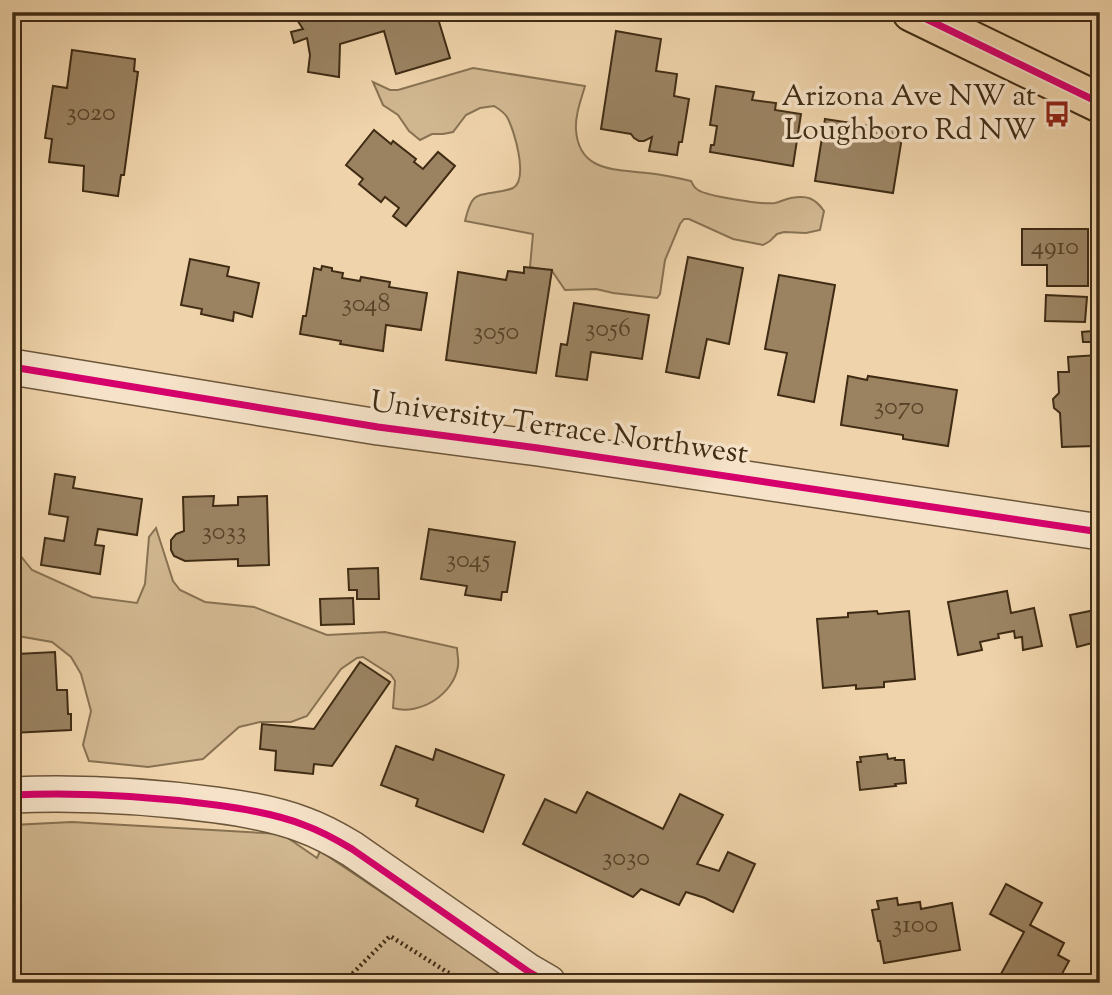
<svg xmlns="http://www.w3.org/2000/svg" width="1112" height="995" viewBox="0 0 1112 995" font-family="'Sorts Mill Goudy',serif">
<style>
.green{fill:#d1b790;stroke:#887252;stroke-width:2}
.building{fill:#9b8362;stroke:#402c14;stroke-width:2}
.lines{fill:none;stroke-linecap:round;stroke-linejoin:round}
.minor-casing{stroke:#6c563a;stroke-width:38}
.primary-casing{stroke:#402c14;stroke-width:42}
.path{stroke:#402c14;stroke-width:4.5;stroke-dasharray:2 3.5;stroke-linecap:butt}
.minor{stroke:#f5e2c8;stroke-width:35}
.primary{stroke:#efd3aa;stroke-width:38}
.cycleway-casing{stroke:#f5e2c8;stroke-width:11}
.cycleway{stroke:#d6006c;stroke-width:7}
.labels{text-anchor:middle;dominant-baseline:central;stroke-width:7;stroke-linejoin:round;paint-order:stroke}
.number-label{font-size:26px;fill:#574228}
.poi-label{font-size:30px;fill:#402c14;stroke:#f5e2c8;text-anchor:end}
.street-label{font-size:30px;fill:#402c14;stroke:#f5e2c8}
</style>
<rect width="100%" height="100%" fill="#efd3aa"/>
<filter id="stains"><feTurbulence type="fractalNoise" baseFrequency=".00286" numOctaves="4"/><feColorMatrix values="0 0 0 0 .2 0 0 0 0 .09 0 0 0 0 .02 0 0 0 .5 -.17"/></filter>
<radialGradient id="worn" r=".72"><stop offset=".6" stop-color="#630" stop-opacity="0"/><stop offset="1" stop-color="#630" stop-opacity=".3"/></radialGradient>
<g class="green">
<path d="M473,68L585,86C581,100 575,115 576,130C579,172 615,169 647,173C662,174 677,178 691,181C694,186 693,187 698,190C707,196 763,205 775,203C780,202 785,199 791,198C807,195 815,198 824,211L820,230L806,233L784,232L777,234L770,241L763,245L733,239L689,219H684L680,224L665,260L660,294L657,298L613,293L596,289L565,290L552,271L530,267L533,234L465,221C472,192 475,196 502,191C505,190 509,190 513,188C529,179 514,129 507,117C504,112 499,109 494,106L480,108L466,115L453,132L443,134H432L420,140L409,131L398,115L383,105L373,82L390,90H398Z"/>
<path d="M156,528L173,581L180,590L205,602L254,607L327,635L385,632L457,648C457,653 459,660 458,666C454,694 420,716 393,708L395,681L391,675L363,657L357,658L341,669L307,716L291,722H260L239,727L203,759L148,767L89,761L83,745L91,711L81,674L71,657L52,642L18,636L12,619V545L32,570L92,597L137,603L145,584L149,537Z"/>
<path d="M72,822L282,834L317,858L320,851L517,983H12V825Z"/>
</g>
<g class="building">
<path d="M292,12H436L450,58L396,74L384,31L340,44L339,77L308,72L310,55L307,38L294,43L291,32L303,29Z"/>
<path d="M616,31L661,39L656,71L677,74L674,96L689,99L682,142H679L677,155L649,151L652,137L644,141H639L634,138L631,134L601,129Z"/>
<path d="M72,50L135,59L134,71L138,72L124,175H121L118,196L83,191L84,166L49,162L52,139L45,138L53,86L67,88Z"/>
<path d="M716,86L754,92L752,100L776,103L775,110L801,114L793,166L710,152L711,145H714L717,126L710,125Z"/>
<path d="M825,119L903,131L893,193L815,181Z"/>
<path d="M374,130L391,144L393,141L416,159L414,162L423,169L438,152L455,166L406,226L393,216L399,208L385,197L381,202L359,184L363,179L346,165Z"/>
<path d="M1022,229H1088V286H1047V265H1022Z"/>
<path d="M688,257L743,268L729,344L707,339L699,378L666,372Z"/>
<path d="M190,259L229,267L227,276L259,283L252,317L234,312L233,321L201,314L202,309L181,305Z"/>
<path d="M322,266L332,268V271L343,273L342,278L360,281L361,277L390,282L389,287L427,293L421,330L386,325L383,351L340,344L341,341L300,334L303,316H306L314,268L321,270Z"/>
<path d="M524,267L552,270L536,373L446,360L458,272L506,280L508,271L524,273Z"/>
<path d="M779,275L835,285L814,402L778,395L787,353L765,349Z"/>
<path d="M1046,295L1087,297L1085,322L1045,321Z"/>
<path d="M574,303L649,315L642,359L591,352L587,380L556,376L561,344L567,345Z"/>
<path d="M1092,331V342H1083L1082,332Z"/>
<path d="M1098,355L1100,399H1094L1096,446L1062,447L1060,413L1054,408L1053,399L1059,393L1058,372H1069L1068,357Z"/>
<path d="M848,376L867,380L868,376L957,390L948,446L903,439V435L841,425Z"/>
<path d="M55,474L75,477L73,488L142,499L137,535L98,529L95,545L104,546L100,574L41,565L45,538L64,541L68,517L49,514Z"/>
<path d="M214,496L213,506L238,505V497L267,496L269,565L238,566V559L185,561L174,556L171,550V540L176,534L184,531L183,497Z"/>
<path d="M429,529L515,542L507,592H502L501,600L465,595L467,586L421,579Z"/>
<path d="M378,568L379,599H357V590H349L348,569Z"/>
<path d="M1007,591L1011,613L1034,608L1042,646L1023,650L1022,637L1015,638L1014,631L998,634L999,638L980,642L982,650L958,655L948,602Z"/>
<path d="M353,598L354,624L321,625L320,599Z"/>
<path d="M1100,609V641L1077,647L1070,615Z"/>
<path d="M877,611L878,614L909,611L915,679L884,682V687L856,689V685L823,688L817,619L848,617V613Z"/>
<path d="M55,652L57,690H67L68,714H71V730L12,733V666H18L17,654Z"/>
<path d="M360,662L390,682L332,766L314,764L313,774L275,770L276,751L260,749L262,724L314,729Z"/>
<path d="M1099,743H1100V773L1096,769L1093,753Z"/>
<path d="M396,746L433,760L436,749L504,775L483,832L416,806L418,799L381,785Z"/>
<path d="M887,754L888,759L895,758V760H904L906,783L895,784L896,786L860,790L857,762H861L860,757Z"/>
<path d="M587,792L663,829L680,794L723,815L697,864L719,871L728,852L755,864L733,912L705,898L686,892L679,905L641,889L633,897L523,844L545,799L576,813Z"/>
<path d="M1006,884L1042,903L1030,925L1064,943L1058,955L1069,961L1057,983H996L1024,932L990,914Z"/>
<path d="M897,898L898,905L920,902L921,909L952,903L960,950L884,963L880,941H878L872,910L879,909L877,901Z"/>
</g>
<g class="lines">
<g class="minor-casing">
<g id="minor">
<path d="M12,367L378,427L538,448L1100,532"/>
<path d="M12,795C80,792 148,796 216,805C246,809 276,814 304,825C321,831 337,840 352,849L529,972L548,983"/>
</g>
</g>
<g class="primary-casing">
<path id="primary" d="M912,12L1100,103"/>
</g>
<path class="path" d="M347,983L351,975L390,936L447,972L469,983"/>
<use href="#minor" class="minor"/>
<use href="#primary" class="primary"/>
<g class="cycleway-casing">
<g id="cycleway">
<path d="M912,12L1100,103"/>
<path d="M12,367L378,427L538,448L1100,532"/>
<path d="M12,795C80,792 148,796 216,805C246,809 276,814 304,825C321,831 337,840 352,849L529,972L548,983"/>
</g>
</g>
<use href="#cycleway" class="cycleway"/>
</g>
<defs>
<g id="bus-bare" transform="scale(2.1)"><path d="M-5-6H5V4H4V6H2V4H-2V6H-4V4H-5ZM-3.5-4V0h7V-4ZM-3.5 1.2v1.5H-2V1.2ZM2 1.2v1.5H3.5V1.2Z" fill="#8f2418" stroke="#f5e2c8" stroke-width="2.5" paint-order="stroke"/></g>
</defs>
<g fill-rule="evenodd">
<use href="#bus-bare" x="1057" y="114"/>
</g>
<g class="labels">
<g class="number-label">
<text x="91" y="113">3020</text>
<text x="1055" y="247">4910</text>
<text x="366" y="304">3048</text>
<text x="608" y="329">3056</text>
<text x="496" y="332">3050</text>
<text x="899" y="407">3070</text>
<text x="224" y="532">3033</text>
<text x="468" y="560">3045</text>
<text x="626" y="858">3030</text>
<text x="915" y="925">3100</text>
</g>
<g class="poi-label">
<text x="1036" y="97">Arizona Ave NW at<tspan x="1036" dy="34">Loughboro Rd NW</tspan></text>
</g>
<g class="street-label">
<text transform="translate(559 429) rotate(8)">University Terrace Northwest</text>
</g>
</g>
<rect width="1112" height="995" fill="none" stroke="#efd3aa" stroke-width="42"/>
<rect x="14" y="14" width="1084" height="967" fill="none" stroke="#402c14" stroke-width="3.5"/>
<rect x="21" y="21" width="1070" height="953" fill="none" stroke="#402c14" stroke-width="2"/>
<rect width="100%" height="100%" filter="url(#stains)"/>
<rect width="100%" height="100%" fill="url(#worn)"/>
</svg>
